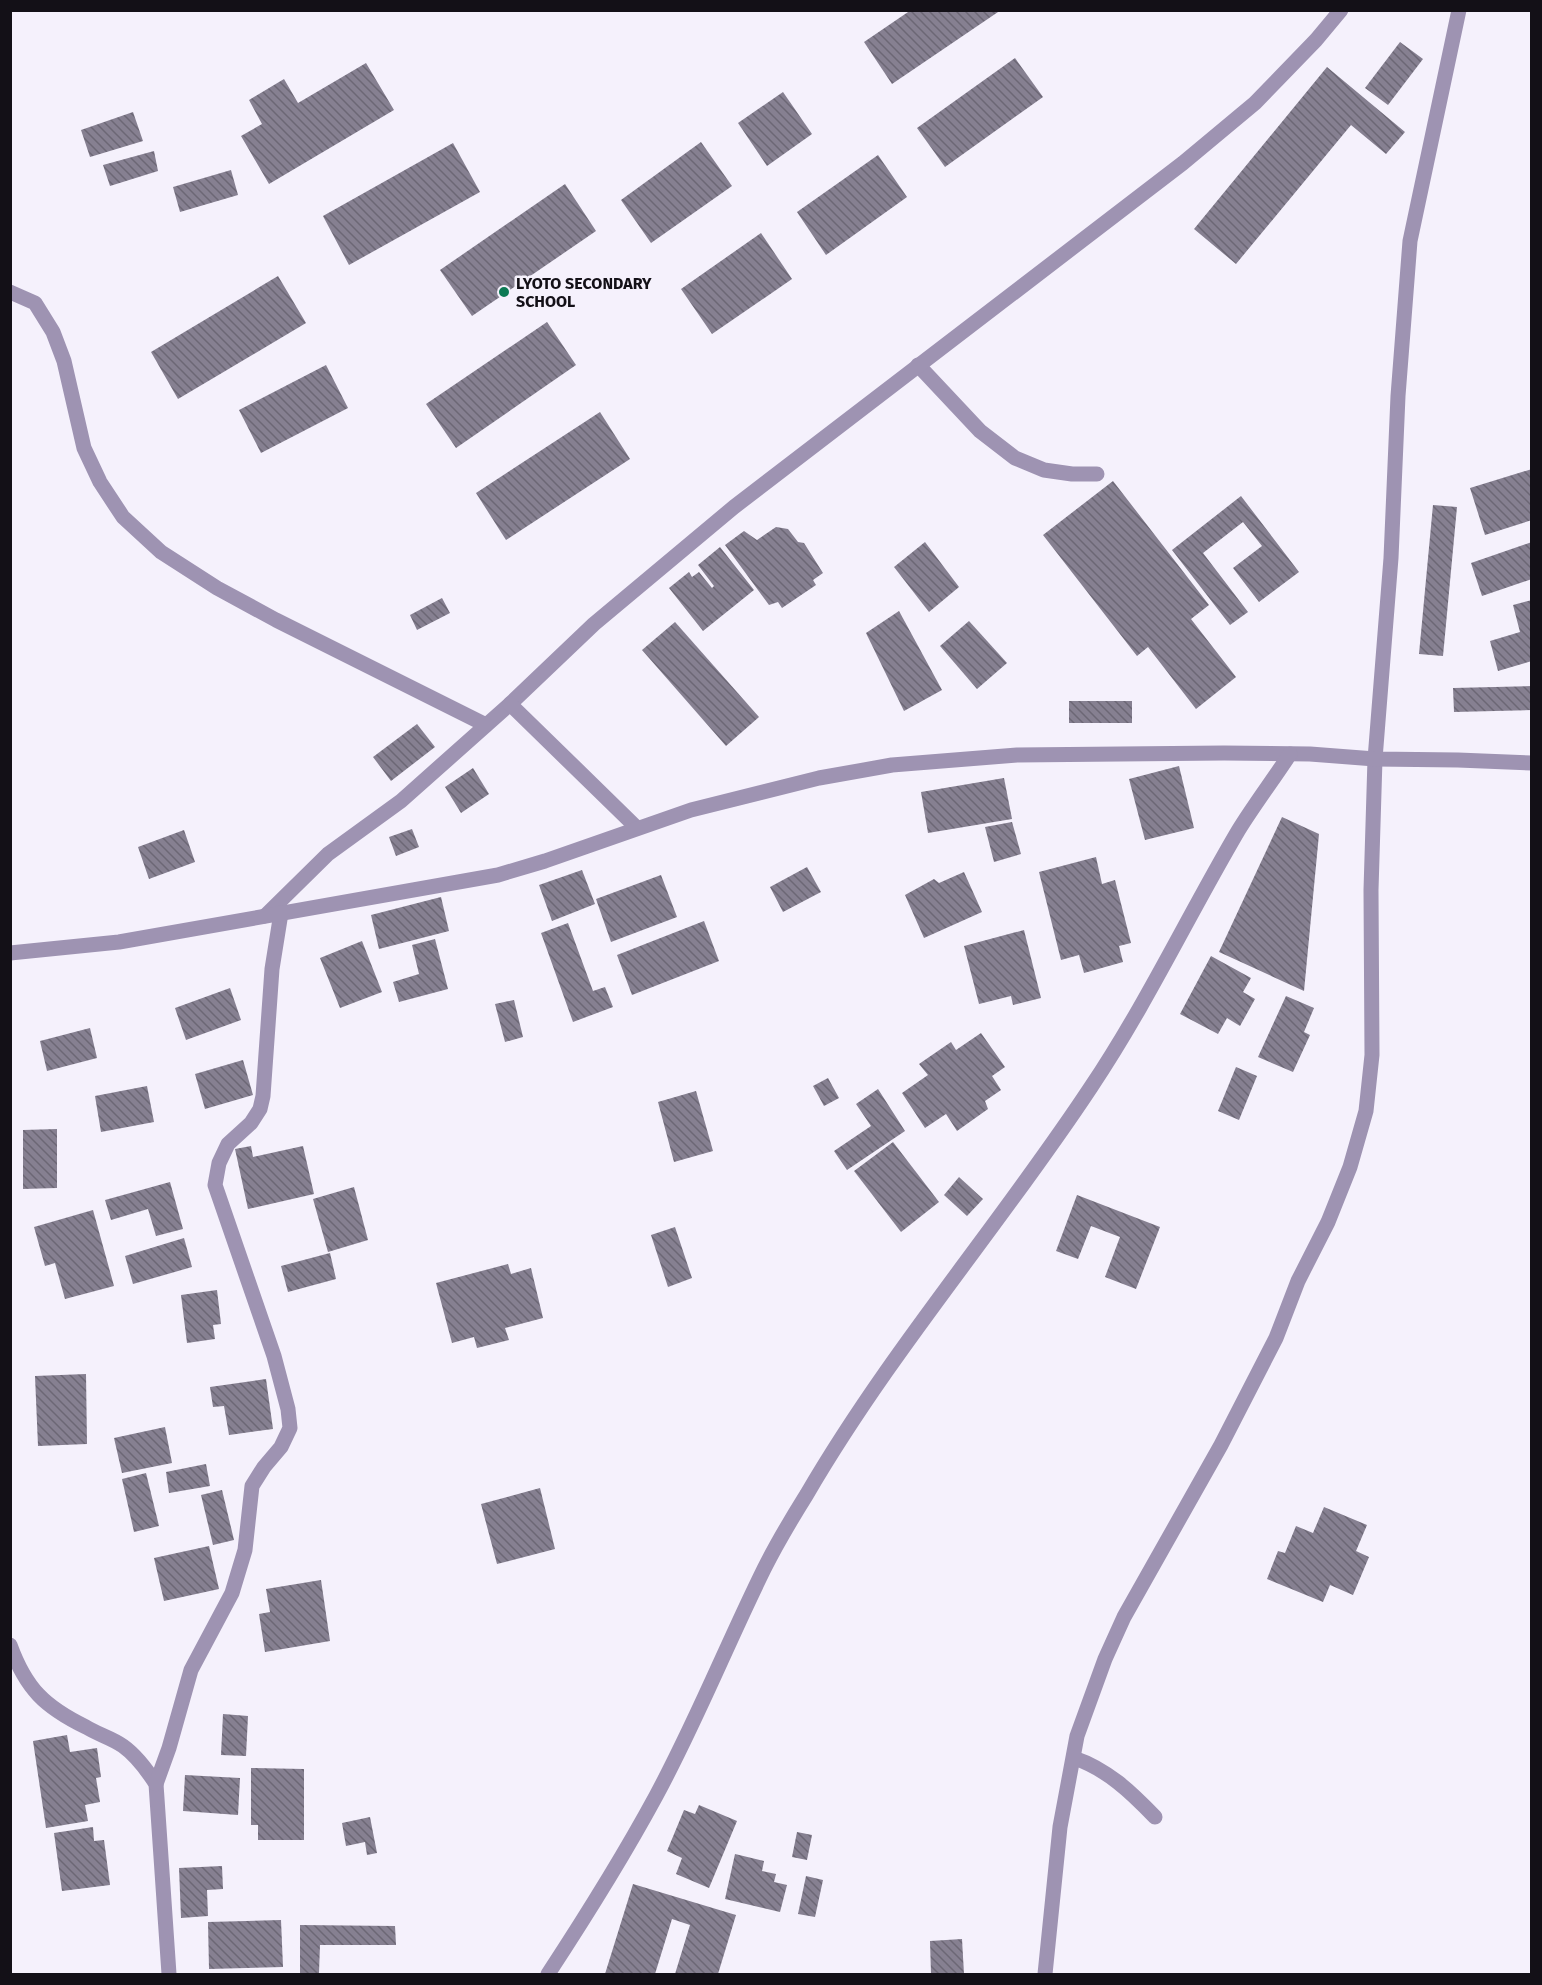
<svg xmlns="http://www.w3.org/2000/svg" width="1542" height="1985" viewBox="0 0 1542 1985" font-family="'Fira Sans',sans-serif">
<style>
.building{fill:url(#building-back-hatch)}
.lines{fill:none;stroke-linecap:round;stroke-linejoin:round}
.service{stroke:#9e93b2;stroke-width:15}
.minor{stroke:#9e93b2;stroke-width:15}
.tertiary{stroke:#9e93b2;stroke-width:15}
.poi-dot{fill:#0c7954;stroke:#f5f1fc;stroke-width:2}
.labels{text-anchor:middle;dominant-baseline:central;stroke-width:5;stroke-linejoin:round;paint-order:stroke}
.poi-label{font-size:16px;font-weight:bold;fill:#131017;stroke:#f5f1fc;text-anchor:start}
</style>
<defs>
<pattern id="building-back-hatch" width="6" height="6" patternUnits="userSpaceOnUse" patternTransform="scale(1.5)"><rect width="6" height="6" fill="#868091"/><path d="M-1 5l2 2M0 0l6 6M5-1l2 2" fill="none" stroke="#6c6775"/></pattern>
</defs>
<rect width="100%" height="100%" fill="#f5f1fc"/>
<g class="building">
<path d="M911,10H1001L892,84L864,42Z"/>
<path d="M1400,42L1423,59L1388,105L1365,88Z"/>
<path d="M1015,58L1043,97L945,167L917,128Z"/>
<path d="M366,63L394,110L269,184L241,136L262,124L249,100L284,79L298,103Z"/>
<path d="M1327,67L1405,132L1386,154L1351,125L1236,264L1194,229Z"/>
<path d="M783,92L812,134L767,166L738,123Z"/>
<path d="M133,112L143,141L90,157L81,130Z"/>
<path d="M701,142L732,186L651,243L621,200Z"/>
<path d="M453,143L480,192L349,265L323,216Z"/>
<path d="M154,151L158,171L110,186L103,165Z"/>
<path d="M878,155L907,197L826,255L797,212Z"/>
<path d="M231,170L238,195L180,212L173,187Z"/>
<path d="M565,184L596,231L472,316L440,270Z"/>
<path d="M761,233L792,279L712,334L681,289Z"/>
<path d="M278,276L306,323L178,399L151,352Z"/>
<path d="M547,322L576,365L456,448L426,404Z"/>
<path d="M326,365L348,408L261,453L239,410Z"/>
<path d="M600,412L630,459L506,540L476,493Z"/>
<path d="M1532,469V520L1485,535L1470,488Z"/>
<path d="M1113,481L1209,605L1191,619L1236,677L1196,709L1148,647L1137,656L1043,535Z"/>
<path d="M1241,496L1299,572L1259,602L1233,568L1262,546L1243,522L1203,553L1248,612L1230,625L1172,550Z"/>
<path d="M1433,505L1457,507L1443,656L1419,654Z"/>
<path d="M776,527L788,529L798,542L804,543L823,573L813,580L816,585L782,608L778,602L769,605L725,545L744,531L757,540Z"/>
<path d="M925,542L959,587L929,612L894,567Z"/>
<path d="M1532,542V579L1482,596L1471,563Z"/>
<path d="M720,547L754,590L703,631L669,588L689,572L692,577L699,572L712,588L714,586L698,565Z"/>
<path d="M442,598L450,613L417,630L410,615Z"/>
<path d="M1532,600V661L1498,671L1490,641L1520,632L1513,605Z"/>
<path d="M899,611L942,690L904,711L866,633Z"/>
<path d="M969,621L1007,663L977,689L940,646Z"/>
<path d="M675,622L759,717L726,746L642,650Z"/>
<path d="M1532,686V710L1454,712L1453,688Z"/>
<rect x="1069" y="701" width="63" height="22"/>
<path d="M417,724L435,747L391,781L373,757Z"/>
<path d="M1179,766L1194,828L1145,840L1129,779Z"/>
<path d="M473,768L489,794L461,813L445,787Z"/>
<path d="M1004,778L1012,819L928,833L921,792Z"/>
<path d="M1282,817L1319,834L1304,991L1219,952Z"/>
<path d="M1012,822L1021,854L994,862L985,827Z"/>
<path d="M412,829L419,847L396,856L389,837Z"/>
<path d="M184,830L195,862L149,879L138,847Z"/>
<path d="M1096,857L1102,884L1115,880L1131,943L1119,946L1123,962L1084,973L1079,955L1061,960L1039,872Z"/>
<path d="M807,867L821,892L783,912L770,887Z"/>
<path d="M582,870L595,904L552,921L539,885Z"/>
<path d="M964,872L982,912L924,938L905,895L934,879L939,883Z"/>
<path d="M661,875L677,917L611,942L596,899Z"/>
<path d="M441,897L449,931L379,949L371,915Z"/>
<path d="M704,921L719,961L632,995L617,955Z"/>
<path d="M568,923L593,991L605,987L613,1007L573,1022L541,933Z"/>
<path d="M1024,930L1041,998L1013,1005L1011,996L979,1004L964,946Z"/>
<path d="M435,939L448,989L399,1002L393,982L419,974L412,945Z"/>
<path d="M362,941L382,992L340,1008L320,958Z"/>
<path d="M1211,956L1251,978L1243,992L1255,999L1240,1026L1227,1018L1218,1034L1180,1014Z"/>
<path d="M230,988L241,1020L186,1040L175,1008Z"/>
<path d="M1286,996L1314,1008L1304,1032L1310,1035L1293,1072L1258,1057Z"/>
<path d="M514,1000L523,1037L505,1042L495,1004Z"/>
<path d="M90,1028L97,1058L47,1071L40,1041Z"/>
<path d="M981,1033L1005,1067L992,1076L1001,1090L985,1101L988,1109L957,1131L946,1114L925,1128L902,1093L928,1075L919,1064L951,1042L956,1050Z"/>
<path d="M243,1060L253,1095L205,1109L195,1074Z"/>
<path d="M1236,1067L1257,1076L1239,1120L1218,1111Z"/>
<path d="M828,1078L839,1098L824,1106L813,1086Z"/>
<path d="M147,1086L154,1122L101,1132L95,1096Z"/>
<path d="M878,1089L905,1131L847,1170L834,1151L871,1126L856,1104Z"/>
<path d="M696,1091L713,1151L674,1162L658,1102Z"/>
<path d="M57,1129V1188L23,1189V1130Z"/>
<path d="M893,1142L939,1202L901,1232L854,1171Z"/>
<path d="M251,1146L253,1157L303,1146L314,1194L248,1209L235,1149Z"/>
<path d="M959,1177L983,1199L967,1216L944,1195Z"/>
<path d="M170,1182L183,1229L156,1236L148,1209L111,1220L105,1200Z"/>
<path d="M354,1187L368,1240L328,1252L313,1199Z"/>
<path d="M1077,1195L1160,1227L1136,1289L1105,1277L1120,1237L1091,1226L1078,1259L1056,1251Z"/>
<path d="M93,1210L114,1286L65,1299L55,1263L45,1266L34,1227Z"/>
<path d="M675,1227L692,1278L668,1287L651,1235Z"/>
<path d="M184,1238L192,1267L133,1284L125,1256Z"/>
<path d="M330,1253L336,1279L288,1292L281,1266Z"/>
<path d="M508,1264L511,1274L531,1268L543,1318L505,1328L509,1340L477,1348L474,1337L452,1343L436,1283Z"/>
<path d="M217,1290L221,1324L213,1325L215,1339L187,1343L181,1295Z"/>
<path d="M86,1374L87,1444L38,1446L35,1376Z"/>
<path d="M266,1379L273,1429L229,1435L224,1406L213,1407L210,1387Z"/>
<path d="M165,1427L172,1463L122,1473L114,1438Z"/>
<path d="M206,1464L210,1486L169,1493L166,1472Z"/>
<path d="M146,1473L159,1526L134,1532L122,1479Z"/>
<path d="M540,1488L555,1549L497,1564L481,1504Z"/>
<path d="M222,1490L234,1540L213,1545L201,1495Z"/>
<path d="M1324,1507L1367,1525L1356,1551L1369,1557L1353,1595L1330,1585L1323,1602L1267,1579L1278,1551L1285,1553L1296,1526L1313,1533Z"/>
<path d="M209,1546L219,1589L164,1601L154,1558Z"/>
<path d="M321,1580L330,1641L265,1652L259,1614L270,1612L266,1589Z"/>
<path d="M223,1714L248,1716L246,1756L221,1755Z"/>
<path d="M67,1735L70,1752L97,1748L101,1777L96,1778L100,1802L85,1805L88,1821L46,1828L33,1741Z"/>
<path d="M251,1768L304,1769V1840H258V1825H251Z"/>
<path d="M185,1775L240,1778L238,1815L183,1811Z"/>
<path d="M699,1805L737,1821L709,1888L676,1874L682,1858L667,1851L684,1810L695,1814Z"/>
<path d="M370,1817L377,1853L367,1855L365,1842L346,1846L342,1823Z"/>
<path d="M93,1827L94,1841L104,1840L110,1885L62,1891L54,1833Z"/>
<path d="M797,1832L812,1835L807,1860L792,1857Z"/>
<path d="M735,1854L764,1861L762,1871L776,1874L774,1882L787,1885L780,1912L725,1899Z"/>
<path d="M222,1866L223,1889L207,1890L208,1916L181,1918L179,1868Z"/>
<path d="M806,1876L823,1880L815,1917L798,1914Z"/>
<path d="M633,1884L736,1915L718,1974H675L690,1925L672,1919L655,1974H605Z"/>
<path d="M281,1920L283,1967L209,1969L208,1922Z"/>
<path d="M300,1925L395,1926L396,1945H320L319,1973H300Z"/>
<path d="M962,1939L964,1974H931L930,1941Z"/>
</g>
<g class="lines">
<g class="service">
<path d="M918,365L980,431L1015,458L1044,470L1072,474H1097"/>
<path d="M265,916L328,854L401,801L510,704L594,624L734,507L1183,163L1255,103L1316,40L1341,10"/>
</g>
<g class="minor">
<path d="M10,292L35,303L53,332L64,361L84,448L100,482L123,517L161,552L217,588L276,620L486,725"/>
<path d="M510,704L637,828"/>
<path d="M10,1645C26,1689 45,1707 86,1727C97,1734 112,1738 123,1746C137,1756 147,1770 156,1784L169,1974"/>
<path d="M1074,1758C1107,1769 1131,1792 1155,1817"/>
<path d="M156,1784L169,1748L191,1670L232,1593L245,1550L252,1486L264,1467L281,1447L290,1428L288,1409L274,1356L215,1185L219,1163L228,1144L251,1123L260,1109L263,1096L272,969L281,913"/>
<path d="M1045,1974L1060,1827L1077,1736L1105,1659L1124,1617L1221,1445L1276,1338L1298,1281L1328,1222L1350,1167L1366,1111L1372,1055L1371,890L1375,759L1391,558L1398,396L1410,241L1459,10"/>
</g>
<g class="tertiary">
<path d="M10,953L119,942L498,875L545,861L691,810L819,778L892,765L1017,755L1224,753L1310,754L1375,759L1458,760L1532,763"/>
<path d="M548,1974C586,1916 623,1857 656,1796C696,1722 727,1644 764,1569C777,1543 792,1518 807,1494C891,1350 1000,1225 1091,1087C1146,1005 1188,916 1238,831C1254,805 1273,780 1290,754"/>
</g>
</g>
<circle class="poi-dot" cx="504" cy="292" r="6"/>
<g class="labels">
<g class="poi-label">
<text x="516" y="283">LYOTO SECONDARY<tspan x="516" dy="18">SCHOOL</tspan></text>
</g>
</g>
<rect width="1542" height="1985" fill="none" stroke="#131017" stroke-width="24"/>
</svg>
